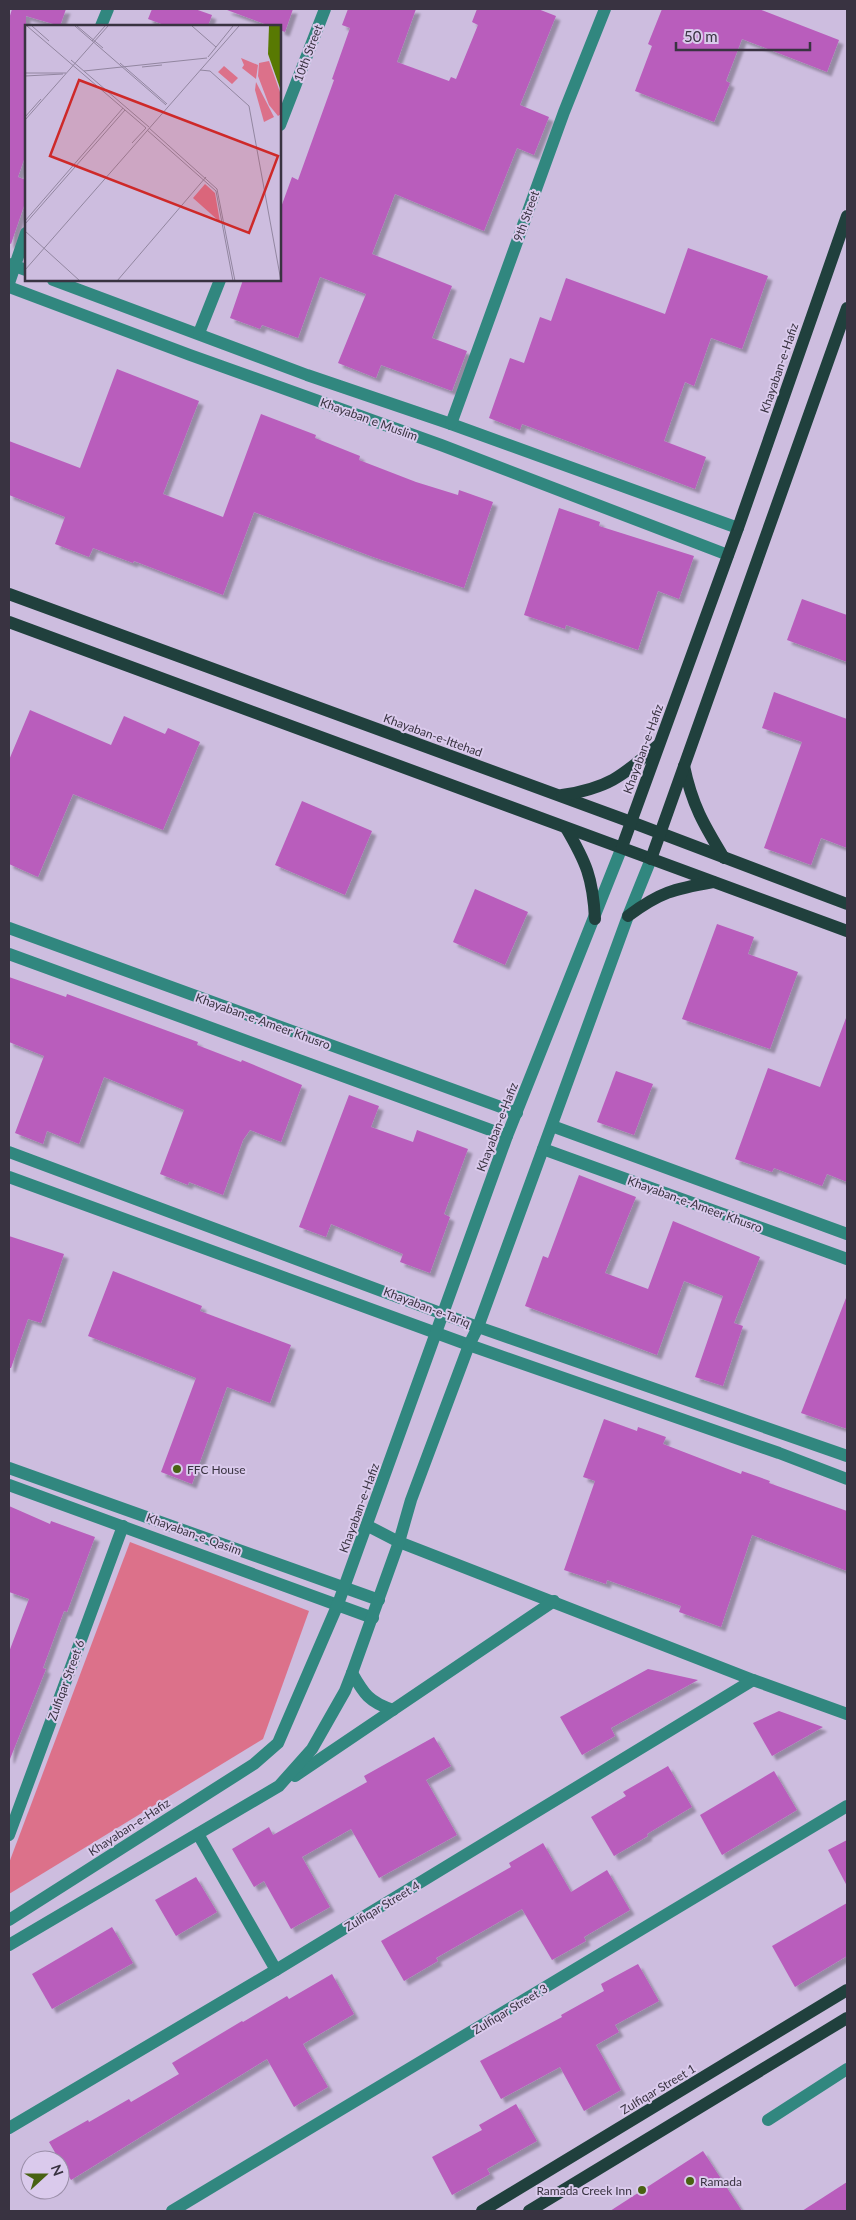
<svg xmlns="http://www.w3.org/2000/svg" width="856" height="2220" viewBox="0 0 856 2220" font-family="Lato,sans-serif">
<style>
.green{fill:#dc718a}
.building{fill:#b95dbc;filter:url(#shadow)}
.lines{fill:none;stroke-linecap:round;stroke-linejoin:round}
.minor{stroke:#31877f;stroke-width:12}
.major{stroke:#20403d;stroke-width:12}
.poi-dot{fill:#486212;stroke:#dacaec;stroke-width:2}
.labels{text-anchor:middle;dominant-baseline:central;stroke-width:4;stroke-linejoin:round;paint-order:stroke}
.street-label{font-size:12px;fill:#393341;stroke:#dacaec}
.poi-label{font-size:12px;fill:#393341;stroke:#dacaec;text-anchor:start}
.inset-road{fill:none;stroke:#9286a0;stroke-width:1}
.view{fill:#ce2929;fill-opacity:0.15;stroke:#ce2929;stroke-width:2.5}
.inset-edge{fill:none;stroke:#393341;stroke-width:2.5}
</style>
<defs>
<filter id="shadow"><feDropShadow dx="4.5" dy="4.5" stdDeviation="1" flood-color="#0004"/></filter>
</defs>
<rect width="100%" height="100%" fill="#cdbddf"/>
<path class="green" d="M130,1542L309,1611L263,1739L9,1894V1863Z"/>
<g class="building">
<path d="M12,9H66L60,26L26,16V154L18,177L26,180V200L11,244L9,243V19Z"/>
<path d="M152,9H195L212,15L208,26H167L148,19Z"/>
<path d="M227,9H293L285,32L280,30V26H270L227,10Z"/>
<path d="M348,9H416L397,62L449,81L451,77L456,79L478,25L472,22L477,9H538L556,16L520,105L549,117L534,155L517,148L484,231L395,194L372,254L452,286L432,338L467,351L452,391L381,365L376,378L338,363L366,294L320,277L298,338L262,325L260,329L230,318L243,280H280V210L292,177L298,180L334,80L332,79L350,28L342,25Z"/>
<path d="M662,9H759L839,40L827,72L742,39L726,81L730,83L714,122L635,91L652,46L648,44Z"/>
<path d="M688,248L768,276L742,349L711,338L694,386L685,382L664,441L706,457L695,489L522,424L520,430L489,418L510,358L524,363L540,317L551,321L566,278L665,314Z"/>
<path d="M117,369L199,401L163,494L223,517L261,414L316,435L315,438L360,456L359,460L416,482L458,495L459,490L493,502L464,588L373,557L254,512L223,595L134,561L133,563L93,548L89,557L55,544L65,517L9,495V441L80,468Z"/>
<path d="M559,508L600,522L599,526L694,556L679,599L658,591L638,650L566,625L565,629L524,615Z"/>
<path d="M802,599L847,615V662L787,640Z"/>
<path d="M774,692L847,719V848L821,838L811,865L764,848L802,742L762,728Z"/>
<path d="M30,710L111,745L124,716L165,734L168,728L200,742L163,830L73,794L38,877L9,864V760Z"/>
<path d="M302,801L372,831L345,895L275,865Z"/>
<path d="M475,889L528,912L505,965L453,942Z"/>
<path d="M717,924L754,937L748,954L798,972L770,1049L682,1019Z"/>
<path d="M9,977L66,997L67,994L198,1042L197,1045L241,1062L242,1060L302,1085L281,1142L250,1130L243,1140L223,1195L189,1182L188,1185L160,1174L184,1110L104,1077L79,1144L47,1131L43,1144L15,1133L44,1056L9,1042Z"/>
<path d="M846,1018L847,1182L827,1174L822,1186L774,1168L772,1172L735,1159L768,1068L820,1087Z"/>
<path d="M616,1071L653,1084L634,1135L597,1122Z"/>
<path d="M349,1095L379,1106L371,1127L413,1142L417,1130L468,1149L444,1214L450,1217L430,1273L400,1262L403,1254L331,1224L326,1237L299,1227Z"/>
<path d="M579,1175L636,1197L605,1273L648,1289L673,1221L760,1257L734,1323L743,1326L723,1386L695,1377L723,1296L684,1281L657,1355L525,1306L543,1256L548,1258Z"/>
<path d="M9,1236L64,1254L41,1323L28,1319L11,1368H9Z"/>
<path d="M113,1271L202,1306L200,1311L291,1345L270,1403L227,1387L192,1484L161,1472L196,1378L88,1336Z"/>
<path d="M846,1298L847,1299V1429L801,1413Z"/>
<path d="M604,1419L637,1431L638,1427L666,1437L663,1444L741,1474L742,1471L770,1481L769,1483L847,1511V1571L752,1535L721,1627L679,1612L681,1606L607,1580L606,1584L564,1570L595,1481L583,1477Z"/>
<path d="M9,1506L50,1524L51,1521L95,1537L67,1612L64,1611L43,1668L46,1669L10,1759H9V1652L29,1599L9,1592Z"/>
<path d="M648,1669L698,1680L611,1728L615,1736L582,1755L560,1717Z"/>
<path d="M779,1711L823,1727L772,1756L753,1723Z"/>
<path d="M434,1737L451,1766L426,1780L457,1835L379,1878L351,1829L302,1857L330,1907L291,1929L264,1881L254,1887L232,1849L269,1827L273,1835L367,1782L364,1776Z"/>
<path d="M668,1766L692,1807L647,1834L648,1836L614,1856L591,1817L626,1796L623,1792Z"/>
<path d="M774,1771L797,1810L722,1855L700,1815Z"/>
<path d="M847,1840V1886L828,1850Z"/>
<path d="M543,1843L571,1892L607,1870L630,1910L584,1937L586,1941L552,1960L522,1909L436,1958L438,1961L404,1981L381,1941L511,1867L509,1863Z"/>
<path d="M196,1877L217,1912L176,1936L155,1900Z"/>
<path d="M847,1903V1956L795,1987L772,1946Z"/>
<path d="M112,1927L133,1963L52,2009L32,1974Z"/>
<path d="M638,1964L659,2001L615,2025L619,2032L596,2045L621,2090L584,2111L560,2067L501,2099L480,2061L562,2017L561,2015L604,1991L601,1984Z"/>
<path d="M332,1974L354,2014L303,2044L328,2087L294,2107L267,2059L71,2180L49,2142L88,2120L89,2122L129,2099L131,2102L179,2074L172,2063L242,2021L243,2022L287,1996L289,1999Z"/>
<path d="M516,2104L537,2141L487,2169L490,2174L452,2195L432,2157L482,2130L479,2125Z"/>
<path d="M703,2151L742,2211H610Z"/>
<path d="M847,2182V2211H802Z"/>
</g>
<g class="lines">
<g class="minor">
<path d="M101,26L108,9"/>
<path d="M280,125L325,9"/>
<path d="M9,264L26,270"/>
<path d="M53,280L307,375L451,424L738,528"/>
<path d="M9,283L26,233"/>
<path d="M9,287L190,355L441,445L728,555"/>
<path d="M199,333L220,280"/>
<path d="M451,424L564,112L605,9"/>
<path d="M9,928L517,1113"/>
<path d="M9,954L507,1136"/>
<path d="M552,1126L847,1234"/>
<path d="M543,1149L847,1259"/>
<path d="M9,1152L478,1327L847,1456"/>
<path d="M9,1177L469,1345L779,1453L847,1479"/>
<path d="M9,1468L379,1600"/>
<path d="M9,1485L373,1618"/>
<path d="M368,1526L399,1542L753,1680L847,1714"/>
<path d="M352,1673C364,1694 369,1702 393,1710"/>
<path d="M295,1776L554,1601"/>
<path d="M198,1834L276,1970"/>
<path d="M9,1835L123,1526"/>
<path d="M9,1920L254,1764L278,1743L338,1604L507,1136L622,847"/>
<path d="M9,1945L279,1786L312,1749L345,1691L352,1673L399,1542L411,1500L469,1345L478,1327L628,916L651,859"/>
<path d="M768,2120L847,2069"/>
<path d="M9,2128L276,1970L753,1680"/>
<path d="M172,2211L847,1806"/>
</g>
<g class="major">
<path d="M9,594L631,822L847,904"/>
<path d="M9,622L847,931"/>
<path d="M684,766C692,805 704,825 724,858"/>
<path d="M562,795C609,788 622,776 657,746"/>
<path d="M566,828C586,862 593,878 595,919"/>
<path d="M622,847L738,528L847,216"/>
<path d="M651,859L847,308"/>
<path d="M628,916C660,892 674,889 713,882"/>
<path d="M482,2211L847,1990"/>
<path d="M529,2211L847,2018"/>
</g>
</g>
<g class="poi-dot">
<circle cx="177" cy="1469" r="5"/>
<circle cx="690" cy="2181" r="5"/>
<circle cx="642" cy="2190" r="5"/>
</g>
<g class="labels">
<g class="street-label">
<text transform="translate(308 53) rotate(-69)">10th Street</text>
<text transform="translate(526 216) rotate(-70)">9th Street</text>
<text transform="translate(779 368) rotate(-71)">Khayaban-e-Hafiz</text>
<text transform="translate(369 419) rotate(20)">Khayaban e Muslim</text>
<text transform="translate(433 735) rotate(20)">Khayaban-e-Ittehad</text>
<text transform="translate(643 749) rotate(-70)">Khayaban-e-Hafiz</text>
<text transform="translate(263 1021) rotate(20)">Khayaban-e-Ameer Khusro</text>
<text transform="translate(497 1127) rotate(-69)">Khayaban-e-Hafiz</text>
<text transform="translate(695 1204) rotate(20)">Khayaban-e-Ameer Khusro</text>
<text transform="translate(427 1307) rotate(21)">Khayaban-e-Tariq</text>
<text transform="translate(359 1508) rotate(-70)">Khayaban-e-Hafiz</text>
<text transform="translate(194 1534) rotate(20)">Khayaban-e-Qasim</text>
<text transform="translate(66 1680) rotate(-70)">Zulfiqar Street 6</text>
<text transform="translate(129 1827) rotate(-33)">Khayaban-e-Hafiz</text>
<text transform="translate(382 1906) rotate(-31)">Zulfiqar Street 4</text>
<text transform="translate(510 2009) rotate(-31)">Zulfiqar Street 3</text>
<text transform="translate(658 2089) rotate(-31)">Zulfiqar Street 1</text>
</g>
<g class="poi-label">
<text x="187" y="1469">FFC House</text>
<text x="700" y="2181">Ramada</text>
<text x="632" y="2190" text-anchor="end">Ramada Creek Inn</text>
</g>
</g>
<g transform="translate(25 25)">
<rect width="256" height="256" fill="#cdbddf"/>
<path d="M216,33L233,40L231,54L217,43L219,40ZM244,36L256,70V89L253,91L244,80L233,51L234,38ZM199,41L213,53L207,59L193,47ZM231,57L249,92L239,97L230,65ZM180,159L190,168L195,197L168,173Z" fill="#dc718a"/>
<path d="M244,1H256V66L243,29Z" fill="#587902"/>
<path class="inset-road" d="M2,1L121,103M7,1L24,16M50,1L141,80M52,1L78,23M167,1L191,22M67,16L80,1M183,32L208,1M46,35L124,102M95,38L142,79M117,42L137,40M175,45L185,46L224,81L256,256M59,46L182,33M0,48H41M0,51L38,49M0,92L16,74M0,95L83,1M124,103L192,164L210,256M122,105L191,166L208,256M107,118L121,103M0,196L98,83M0,199L100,85M0,206L55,256M0,245L214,1M92,256L181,152"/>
<path class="view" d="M54,55L253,131L224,208L25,131Z"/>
<rect width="256" height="256" class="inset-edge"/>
</g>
<rect width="856" height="2220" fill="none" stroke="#393341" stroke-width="20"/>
<g transform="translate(45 2175) rotate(69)"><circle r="24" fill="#dacaec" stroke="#9a8ea8"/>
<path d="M0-4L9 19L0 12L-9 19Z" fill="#486212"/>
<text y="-8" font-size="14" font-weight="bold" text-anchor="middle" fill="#393341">N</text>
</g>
<path d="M676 42v8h134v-8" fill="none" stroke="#393341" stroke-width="2.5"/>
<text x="684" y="42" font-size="15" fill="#393341" stroke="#dacaec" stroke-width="4" paint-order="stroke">50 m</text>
</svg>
